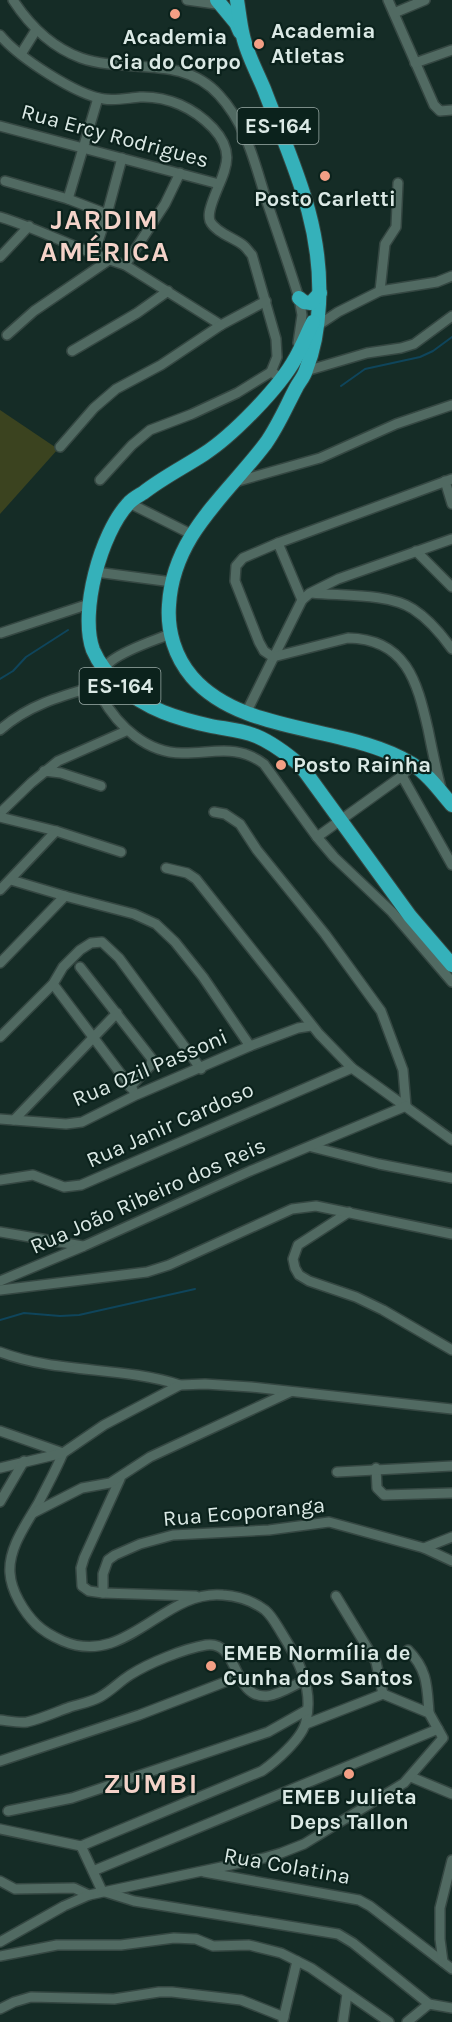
<svg xmlns="http://www.w3.org/2000/svg" width="452" height="2022" viewBox="0 0 452 2022" font-family="Karla,sans-serif">
<style>
.green{fill:#3b431f}
.lines{fill:none;stroke-linecap:round;stroke-linejoin:round}
.stream{stroke:#0f455b;stroke-width:2}
.minor-casing{stroke:#354742;stroke-width:12}
.highway-casing{stroke:#354742;stroke-width:16}
.minor{stroke:#516a62;stroke-width:9}
.highway{stroke:#35b1ba;stroke-width:14}
.poi-dot{fill:#f39f85;stroke:#0b221c;stroke-width:2}
.labels{text-anchor:middle;dominant-baseline:central;stroke-width:4.5;stroke-linejoin:round;paint-order:stroke}
.shield{fill:#0b221c;stroke:#9dada9;stroke-width:1.5}
.shield-label{font-size:21px;font-weight:bold;fill:#dbe9e5}
.poi-label{font-size:22px;font-weight:bold;fill:#dbe9e5;stroke:#0b221c;text-anchor:start}
.street-label{font-size:22px;fill:#dbe9e5;stroke:#0b221c}
.district-label{font-size:28px;font-weight:bold;letter-spacing:1.5px;fill:#f4d3c9;stroke:#0b221c}
</style>
<rect width="100%" height="100%" fill="#152c26"/>
<path class="green" d="M0,410L58,449L0,514Z"/>
<g class="lines">
<g class="stream">
<path d="M341,386L365,369L420,357L433,351L452,337"/>
<path d="M0,679L13,671L26,657L68,630"/>
<path d="M0,1320L24,1313L60,1316L79,1315L195,1289"/>
</g>
<g class="minor-casing">
<g id="minor">
<path d="M13,0C30,26 51,47 81,58C127,74 182,54 219,95C247,125 255,165 267,202C278,234 289,266 299,298L302,315L298,343"/>
<path d="M187,0L223,5"/>
<path d="M388,0L434,105L440,111L452,110"/>
<path d="M394,13L425,0"/>
<path d="M0,35C18,57 76,95 104,99C115,101 128,98 140,97C168,96 194,108 213,128C239,156 222,173 212,203C210,209 208,215 210,221C215,232 234,238 243,245C247,248 249,252 252,255L276,339L277,357L271,372L282,378"/>
<path d="M21,54L36,30"/>
<path d="M415,63L452,50"/>
<path d="M0,126L219,184"/>
<path d="M5,181L68,199L107,214"/>
<path d="M68,199L98,98"/>
<path d="M0,217C43,230 82,252 125,265L221,325"/>
<path d="M94,254L107,214L122,158"/>
<path d="M0,257L29,226"/>
<path d="M125,265L165,204L180,173"/>
<path d="M380,291L385,244L396,227L398,183"/>
<path d="M317,326L338,312L380,291L437,282L452,276"/>
<path d="M7,335L34,311L109,260"/>
<path d="M72,351L137,313L168,291"/>
<path d="M306,371L367,353L401,348L414,344L452,316"/>
<path d="M60,447L94,408L116,389L161,365L221,325L266,301"/>
<path d="M100,480L132,445L150,430L192,414L237,393L271,372"/>
<path d="M445,481L452,504"/>
<path d="M235,482L320,458L396,424L452,405"/>
<path d="M129,503L191,534"/>
<path d="M278,543L302,600"/>
<path d="M416,551L452,587"/>
<path d="M96,572L172,582"/>
<path d="M312,593C340,596 389,593 413,609C427,618 442,635 452,649"/>
<path d="M1,633L89,604"/>
<path d="M170,634C147,644 81,661 101,696C118,726 147,754 184,753C214,753 238,744 264,764L317,837L334,857L392,912L452,982"/>
<path d="M246,713L302,600L310,593L338,579L452,539"/>
<path d="M0,730C28,705 61,696 96,686"/>
<path d="M44,771L61,773L101,786"/>
<path d="M402,776L452,865"/>
<path d="M441,788C436,769 432,749 428,729C417,681 406,639 348,638L273,657L264,651L259,642L235,581L236,566L243,558L278,543L452,479"/>
<path d="M214,812L225,814L240,824L257,850L325,934L381,1011L403,1070L406,1106"/>
<path d="M0,813L31,783L58,761L126,731"/>
<path d="M0,817L56,831L121,852"/>
<path d="M317,837L402,776L412,764"/>
<path d="M166,868L187,873L196,879L319,1034L352,1068L452,1140"/>
<path d="M11,880L65,896L134,914L156,924L175,942L203,977L250,1046"/>
<path d="M0,890L56,831"/>
<path d="M0,963L65,896"/>
<path d="M80,967L152,1059L151,1065L130,1087"/>
<path d="M53,984L133,1090"/>
<path d="M0,1037L53,984L63,967L80,950L91,943L102,942L119,958L201,1069"/>
<path d="M0,1119L66,1124L82,1122L136,1095L250,1046L298,1028L311,1026"/>
<path d="M14,1120L117,1013"/>
<path d="M312,1147L379,1164L452,1178"/>
<path d="M0,1180L33,1175L64,1187L81,1185L352,1068"/>
<path d="M349,1212L298,1245L293,1259L295,1268L299,1275L309,1281L356,1297L383,1310L452,1350"/>
<path d="M0,1232L83,1246"/>
<path d="M0,1281L84,1246L250,1171L406,1106"/>
<path d="M0,1290L147,1272L169,1265L292,1209L316,1206L452,1234"/>
<path d="M0,1352C58,1374 121,1366 180,1385"/>
<path d="M0,1431L63,1453C56,1470 47,1486 39,1502C27,1523 8,1548 10,1573C11,1591 24,1612 36,1624C44,1632 54,1637 63,1641C126,1668 164,1589 223,1595C237,1596 253,1601 265,1610C272,1616 276,1624 281,1632C298,1659 314,1688 306,1721C303,1738 275,1762 262,1771L81,1846"/>
<path d="M0,1468L63,1453L104,1425L180,1385L205,1384L251,1387L452,1409"/>
<path d="M376,1468L377,1488L384,1495L452,1493"/>
<path d="M337,1472L452,1466"/>
<path d="M120,1479L84,1558L81,1568L82,1586L89,1591L103,1593L196,1596"/>
<path d="M0,1502L24,1461"/>
<path d="M33,1513L82,1488L110,1483L150,1457L290,1392"/>
<path d="M424,1548L452,1537"/>
<path d="M103,1593V1574L108,1560L115,1555L140,1544L173,1535L269,1530L329,1522L424,1548L452,1561"/>
<path d="M336,1596L376,1662L383,1694"/>
<path d="M408,1650C428,1670 427,1687 429,1713"/>
<path d="M0,1720C9,1721 18,1723 27,1722C41,1719 56,1712 70,1707C80,1704 91,1702 100,1697C111,1691 119,1682 130,1675C149,1663 183,1649 206,1645C240,1640 231,1698 267,1696C279,1695 294,1685 305,1680"/>
<path d="M0,1761L139,1715L238,1677"/>
<path d="M411,1777L452,1794"/>
<path d="M8,1811L72,1798L268,1732L307,1710"/>
<path d="M0,1829L81,1846"/>
<path d="M81,1846L102,1891"/>
<path d="M93,1871L438,1729"/>
<path d="M204,1872L359,1900L370,1906L452,1969"/>
<path d="M0,1881L15,1889L74,1888L89,1895L264,1858L281,1853L304,1844L404,1783L443,1738L429,1713L383,1694L306,1724"/>
<path d="M102,1891L134,1901L338,1934L353,1943L429,2004L452,2008"/>
<path d="M0,1942L64,1906L89,1895"/>
<path d="M0,1956L57,1945H121L174,1938L196,1939L213,1946L249,1945L281,1953L311,1968L389,2022"/>
<path d="M443,1962L440,1939V1908L452,1860"/>
<path d="M0,2009L14,2002L31,1997L114,1999L159,1992H172L241,2000L284,2017"/>
<path d="M283,2020L297,1961"/>
<path d="M343,2022L347,1994"/>
<path d="M407,2022L429,2004"/>
</g>
</g>
<g class="highway-casing">
<g id="highway">
<path d="M217,0L236,23L240,32"/>
<path d="M237,0C239,12 240,24 243,36C247,54 257,72 264,89C292,163 323,223 319,304C318,326 314,350 306,370C304,377 299,382 296,388C286,407 278,426 266,443C227,495 173,535 169,605C167,631 175,657 192,677C243,736 347,724 412,764C428,774 440,791 452,805"/>
<path d="M299,298L304,302L311,303L320,293"/>
<path d="M313,322C307,334 302,347 295,359C279,388 232,436 204,454C184,467 162,478 143,493C138,496 132,499 128,504C101,533 79,612 93,650C99,664 110,677 121,686C145,709 179,719 211,726C226,729 242,730 256,736C273,743 287,754 301,766L410,916L452,965"/>
</g>
</g>
<use href="#minor" class="minor"/>
<use href="#highway" class="highway"/>
</g>
<g class="poi-dot">
<circle cx="175" cy="14" r="6"/>
<circle cx="259" cy="44" r="6"/>
<circle cx="325" cy="176" r="6"/>
<circle cx="281" cy="765" r="6"/>
<circle cx="211" cy="1666" r="6"/>
<circle cx="349" cy="1774" r="6"/>
</g>
<g class="labels">
<g class="shield">
<rect x="237.5" y="108" width="81" height="36" rx="4.5"/>
<rect x="79.5" y="668" width="81" height="36" rx="4.5"/>
</g>
<g class="shield-label">
<text x="278" y="126">ES-164</text>
<text x="120" y="686">ES-164</text>
</g>
<g class="poi-label">
<text x="271" y="31">Academia<tspan x="271" dy="25">Atletas</tspan></text>
<text x="175" y="37" text-anchor="middle">Academia<tspan x="175" dy="25">Cia do Corpo</tspan></text>
<text x="325" y="199" text-anchor="middle">Posto Carletti</text>
<text x="293" y="765">Posto Rainha</text>
<text x="223" y="1653">EMEB Normília de<tspan x="223" dy="25">Cunha dos Santos</tspan></text>
<text x="349" y="1797" text-anchor="middle">EMEB Julieta<tspan x="349" dy="25">Deps Tallon</tspan></text>
</g>
<g class="street-label">
<text transform="translate(115 136) rotate(15)">Rua Ercy Rodrigues</text>
<text transform="translate(150 1068) rotate(-23)">Rua Ozil Passoni</text>
<text transform="translate(170 1125) rotate(-24)">Rua Janir Cardoso</text>
<text transform="translate(148 1196) rotate(-24)">Rua João Ribeiro dos Reis</text>
<text transform="translate(244 1512) rotate(-5)">Rua Ecoporanga</text>
<text transform="translate(287 1866) rotate(10)">Rua Colatina</text>
</g>
<g class="district-label">
<text x="105" y="219">JARDIM<tspan x="105" dy="32">AMÉRICA</tspan></text>
<text x="151" y="1783">ZUMBI</text>
</g>
</g>
</svg>
